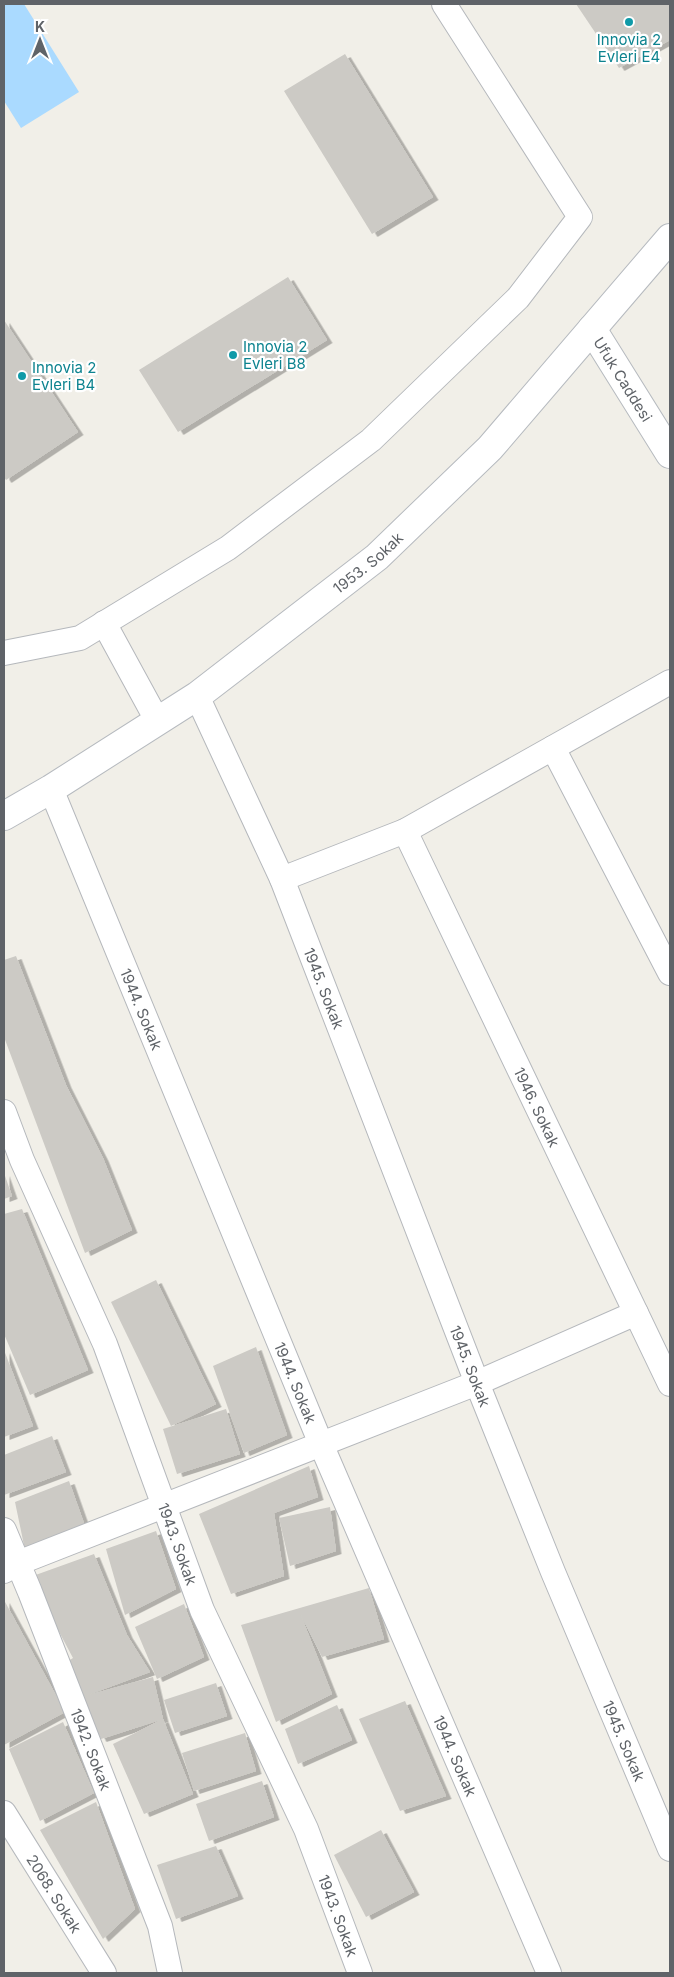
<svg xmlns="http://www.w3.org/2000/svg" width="674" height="1977" viewBox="0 0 674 1977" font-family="Inter,sans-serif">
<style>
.water{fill:#aadaff}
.building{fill:#cccac5;filter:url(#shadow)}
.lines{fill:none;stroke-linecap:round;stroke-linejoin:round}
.minor-casing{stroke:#b5b8bc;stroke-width:26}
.secondary-casing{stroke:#b6babf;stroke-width:30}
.minor{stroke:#fff;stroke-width:24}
.secondary{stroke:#fff;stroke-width:28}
.culture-dot{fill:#0f9aa8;stroke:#fff;stroke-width:2}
.labels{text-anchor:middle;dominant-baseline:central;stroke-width:4.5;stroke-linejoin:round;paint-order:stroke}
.culture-label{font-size:15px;fill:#0d838f;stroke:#fff;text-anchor:start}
.street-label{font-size:15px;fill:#5f6368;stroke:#fff}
</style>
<defs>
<filter id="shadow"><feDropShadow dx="5.5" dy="3" stdDeviation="0" flood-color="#0004"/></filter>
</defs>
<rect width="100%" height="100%" fill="#f1efe8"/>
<path class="water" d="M4,4H24L79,92L21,128L4,101Z"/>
<g class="building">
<path d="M576,4H670V40L619,68Z"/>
<path d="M345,54L433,197L372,234L284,91Z"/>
<path d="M288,277L327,340L178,432L139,370Z"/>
<path d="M4,320L78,432L6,480L4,477Z"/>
<path d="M16,956L66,1085L103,1158L132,1230L85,1253L4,1037V960Z"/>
<path d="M4,1173L12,1196L4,1199Z"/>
<path d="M22,1209L88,1370L30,1395L4,1334V1214Z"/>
<path d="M156,1280L216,1404L171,1426L111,1302Z"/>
<path d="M256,1347L287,1435L244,1453L213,1366Z"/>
<path d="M4,1350L33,1426L4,1437Z"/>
<path d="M226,1409L240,1454L177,1474L163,1429Z"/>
<path d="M52,1436L66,1472L4,1495V1455Z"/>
<path d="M309,1466L318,1497L274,1513L284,1576L231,1594L199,1514Z"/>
<path d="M69,1481L86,1529L25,1550L15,1502Z"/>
<path d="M330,1507L336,1551L290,1566L279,1518Z"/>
<path d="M156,1531L176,1589L125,1615L106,1549Z"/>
<path d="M94,1554L127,1635L150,1672L85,1696L153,1677L163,1719L193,1794L144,1814L113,1744L163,1719L101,1739L80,1698L60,1666L73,1658L30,1577Z"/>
<path d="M369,1588L384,1639L322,1657L300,1613L332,1694L276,1722L241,1625Z"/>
<path d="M4,1600L65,1712L4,1745Z"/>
<path d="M184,1604L204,1657L157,1679L135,1627Z"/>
<path d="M216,1683L227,1716L175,1733L164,1700Z"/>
<path d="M405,1701L446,1796L400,1811L359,1719Z"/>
<path d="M337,1705L352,1740L298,1764L285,1729Z"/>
<path d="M63,1722L94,1793L40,1821L9,1749Z"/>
<path d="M245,1733L256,1771L194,1791L182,1753Z"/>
<path d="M262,1781L274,1817L209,1841L196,1804Z"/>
<path d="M96,1802L135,1909L103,1939L40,1830Z"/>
<path d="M381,1830L414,1892L366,1917L334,1855Z"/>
<path d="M216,1846L238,1896L176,1919L157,1865Z"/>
</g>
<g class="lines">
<g class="minor-casing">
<g id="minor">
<path d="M104,623L158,722"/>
<path d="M4,653L80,638L228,548L371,440L518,298L580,217L444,4"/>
<path id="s1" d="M197,696L282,879L477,1383L553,1572L670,1849"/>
<path d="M553,748L670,973"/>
<path id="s2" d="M51,789L321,1444L549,1973"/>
<path id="s3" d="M405,831L670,1384"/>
<path d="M282,879L405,831L670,682"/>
<path id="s4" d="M4,1112L22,1160L105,1344L202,1610L306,1829L360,1973"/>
<path id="s5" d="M4,1530L30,1592L160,1926L170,1973"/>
<path d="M4,1571L18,1563L477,1383L636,1313"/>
<path id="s6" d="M4,1813L104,1973"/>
</g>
</g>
<g class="secondary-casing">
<g id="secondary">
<path id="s7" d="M592,329L670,454"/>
<path id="s8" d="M4,816L51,789L197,696L377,557L490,448L670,238"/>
</g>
</g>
<use href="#minor" class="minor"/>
<use href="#secondary" class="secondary"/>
</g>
<g class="culture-dot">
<circle cx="629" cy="22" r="5"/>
<circle cx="233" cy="355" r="5"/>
<circle cx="22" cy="376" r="5"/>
</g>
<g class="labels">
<g class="culture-label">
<text x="629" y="39" text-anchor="middle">Innovia 2<tspan x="629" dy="17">Evleri E4</tspan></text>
<text x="243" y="346">Innovia 2<tspan x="243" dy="17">Evleri B8</tspan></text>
<text x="32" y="367">Innovia 2<tspan x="32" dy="17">Evleri B4</tspan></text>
</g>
<g class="street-label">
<text stroke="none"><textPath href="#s7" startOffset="59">Ufuk Caddesi</textPath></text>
<text stroke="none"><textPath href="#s8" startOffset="444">1953. Sokak</textPath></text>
<text stroke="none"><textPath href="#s1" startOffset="319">1945. Sokak</textPath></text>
<text stroke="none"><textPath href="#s2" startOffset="238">1944. Sokak</textPath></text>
<text stroke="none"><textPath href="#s3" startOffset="306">1946. Sokak</textPath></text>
<text stroke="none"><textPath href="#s1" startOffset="724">1945. Sokak</textPath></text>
<text stroke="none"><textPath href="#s2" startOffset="642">1944. Sokak</textPath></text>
<text stroke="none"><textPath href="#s4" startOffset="466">1943. Sokak</textPath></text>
<text stroke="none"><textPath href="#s1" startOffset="1129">1945. Sokak</textPath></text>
<text stroke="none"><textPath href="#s5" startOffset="236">1942. Sokak</textPath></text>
<text stroke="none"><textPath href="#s2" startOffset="1048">1944. Sokak</textPath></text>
<text stroke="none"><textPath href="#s6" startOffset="95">2068. Sokak</textPath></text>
<text stroke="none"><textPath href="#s4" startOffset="871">1943. Sokak</textPath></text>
</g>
</g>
<rect width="674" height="1977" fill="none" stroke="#5f6368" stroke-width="10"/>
<g transform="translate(40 40)" stroke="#ffffff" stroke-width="4" paint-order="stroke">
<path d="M0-4L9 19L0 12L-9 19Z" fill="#5f6368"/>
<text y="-8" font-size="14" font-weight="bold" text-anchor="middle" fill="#5f6368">K</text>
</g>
</svg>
